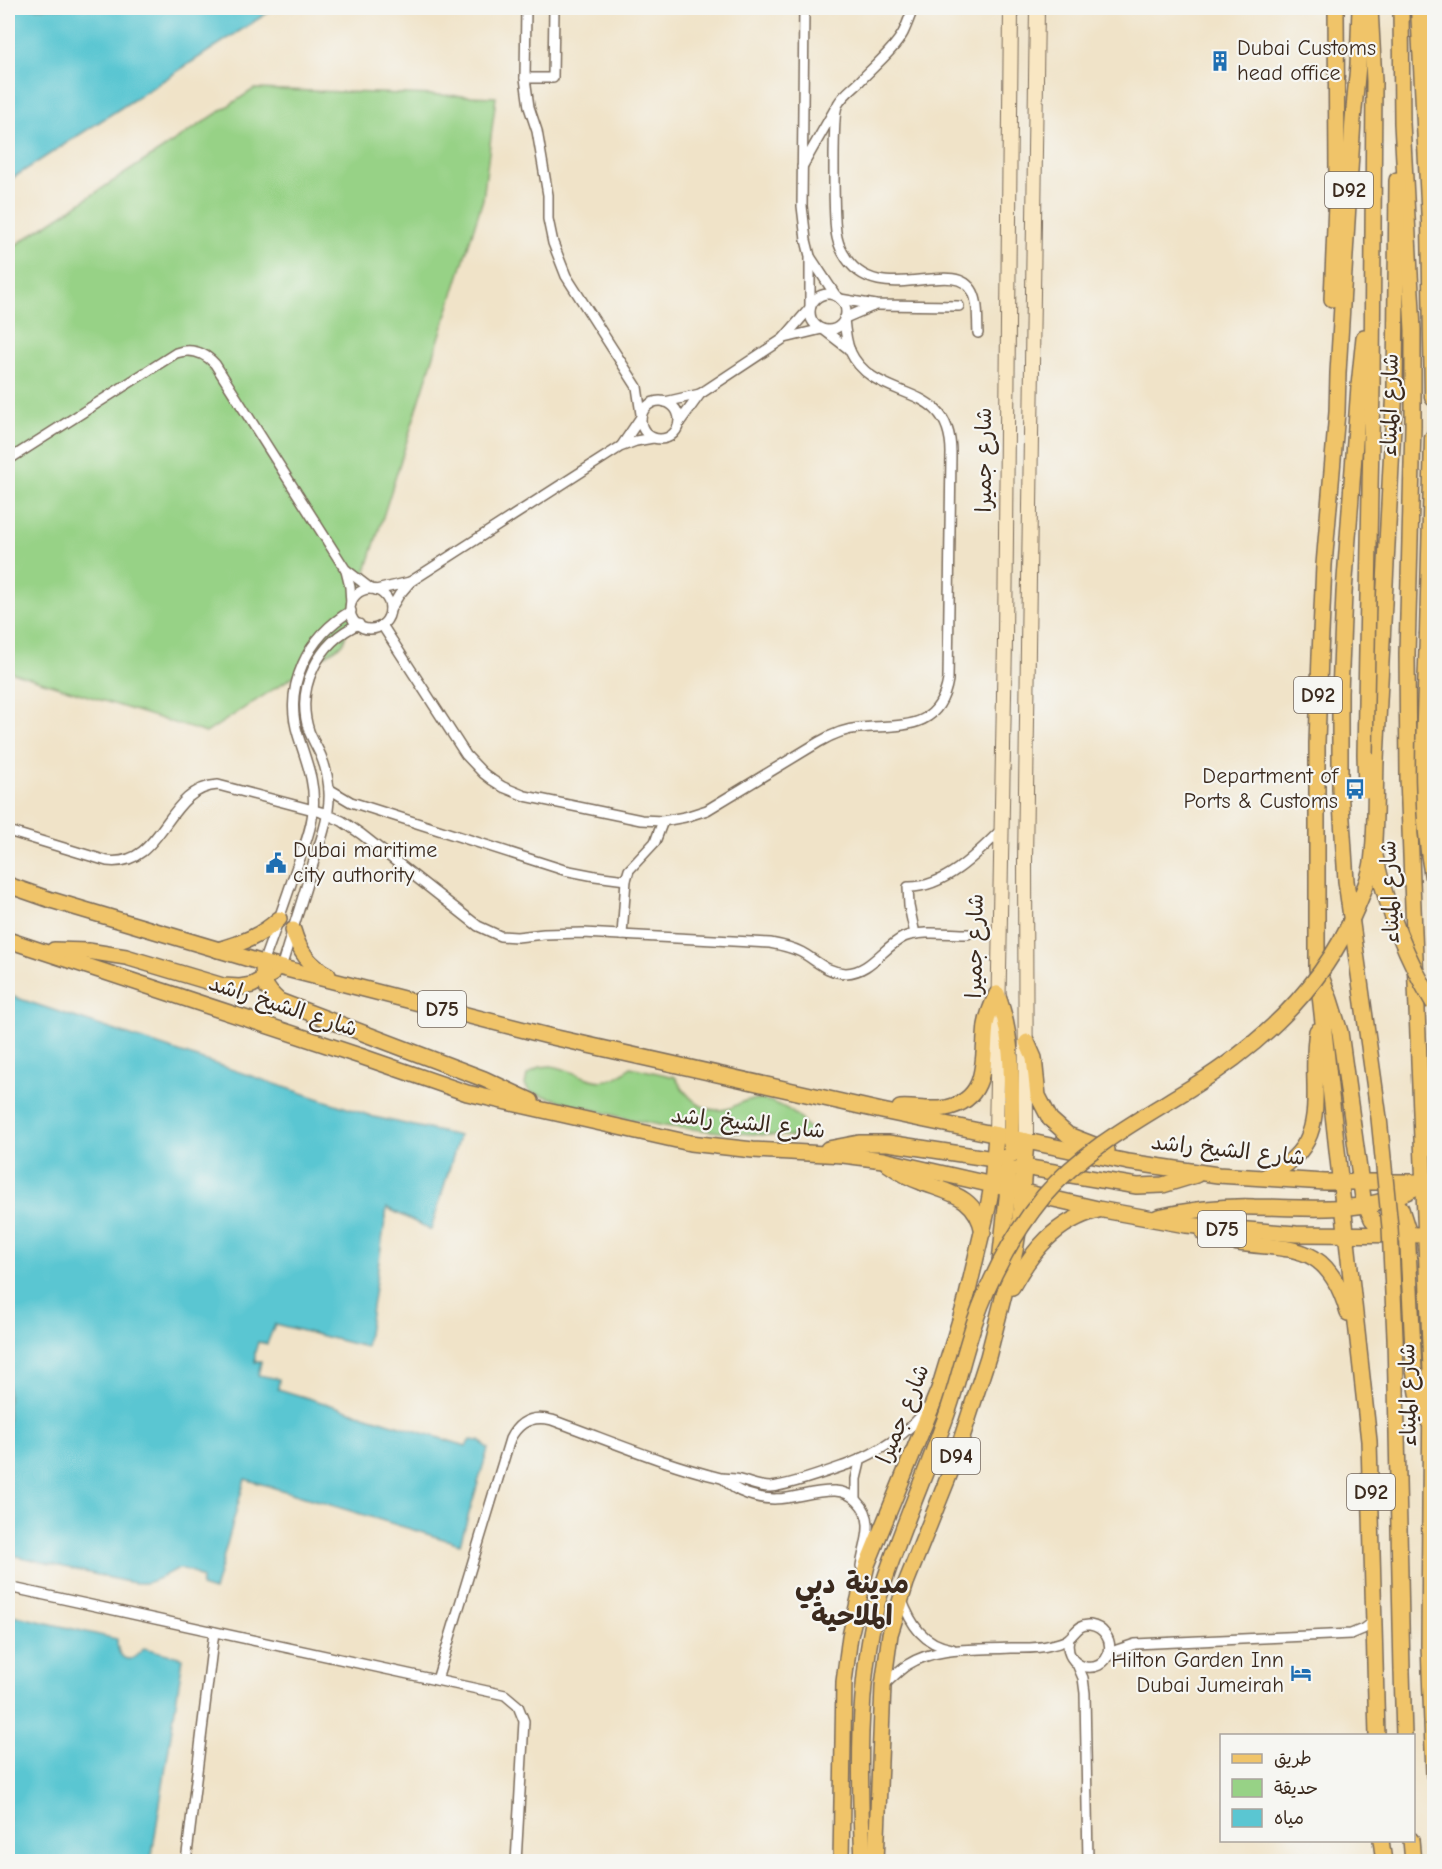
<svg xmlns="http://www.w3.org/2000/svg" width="1442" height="1869" viewBox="0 0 1442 1869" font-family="'Comic Neue','Playpen Sans Arabic',sans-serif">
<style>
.green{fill:#97d286;stroke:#697e52;stroke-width:1.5}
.water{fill:#5ac6d2;stroke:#4a7878;stroke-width:1.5}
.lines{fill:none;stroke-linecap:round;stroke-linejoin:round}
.street-casing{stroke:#7a6b5a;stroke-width:12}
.secondary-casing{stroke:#7a6b5a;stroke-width:16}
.primary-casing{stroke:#7a6b5a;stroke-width:18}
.highway-casing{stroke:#7a6b5a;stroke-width:21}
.street{stroke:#fff;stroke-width:9}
.secondary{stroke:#f9e7c3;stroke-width:14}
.primary{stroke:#f0c469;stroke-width:15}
.highway{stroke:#f0c469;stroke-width:18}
.primary-bridge-casing{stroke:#7a6b5a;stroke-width:18;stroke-linecap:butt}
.highway-bridge-casing{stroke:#7a6b5a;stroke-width:21;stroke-linecap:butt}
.primary-bridge{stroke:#f0c469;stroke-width:15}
.highway-bridge{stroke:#f0c469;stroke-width:18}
.labels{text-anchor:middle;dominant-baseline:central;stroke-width:4.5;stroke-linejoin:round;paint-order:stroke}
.shield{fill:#f6f6f2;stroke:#73675e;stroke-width:1.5}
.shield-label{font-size:21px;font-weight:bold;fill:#3b2a1e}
.poi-label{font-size:22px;fill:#3b2a1e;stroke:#f6f6f2;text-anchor:start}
.street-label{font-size:22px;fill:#3b2a1e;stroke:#f6f6f2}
.district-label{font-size:28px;font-weight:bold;fill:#3b2a1e;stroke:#f6f6f2}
</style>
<rect width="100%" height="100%" fill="#f6f6f2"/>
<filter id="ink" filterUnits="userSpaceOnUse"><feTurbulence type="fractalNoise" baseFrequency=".0167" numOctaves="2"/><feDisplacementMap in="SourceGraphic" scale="12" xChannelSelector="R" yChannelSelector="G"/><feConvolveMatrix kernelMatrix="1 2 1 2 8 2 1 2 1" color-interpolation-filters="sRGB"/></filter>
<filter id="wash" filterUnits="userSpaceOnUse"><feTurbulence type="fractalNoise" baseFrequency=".008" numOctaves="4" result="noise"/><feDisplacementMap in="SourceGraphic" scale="24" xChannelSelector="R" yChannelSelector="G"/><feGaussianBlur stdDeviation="1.35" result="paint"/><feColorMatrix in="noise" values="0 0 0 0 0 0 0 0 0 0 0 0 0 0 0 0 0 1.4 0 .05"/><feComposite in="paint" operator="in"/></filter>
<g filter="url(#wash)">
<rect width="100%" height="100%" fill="#f0e3c8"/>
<g class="green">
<path d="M254,89L496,97L483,199L343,644L206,733L8,671V250Z"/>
<path d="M551,1066C584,1071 598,1096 631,1067L675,1077C686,1096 702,1115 727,1109C735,1107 741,1101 749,1100C774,1096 804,1115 814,1138L720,1132L664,1126L624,1118L530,1092L525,1085L527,1075L540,1067Z"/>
</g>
<g class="water">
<path d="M8,8H272V10L8,181Z"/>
<path d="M8,995L374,1117L459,1136L431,1230L387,1208L366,1347L275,1324L267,1344L258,1342L255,1352V1362H261L258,1375L279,1379L278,1389L466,1446L470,1440L480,1441L488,1449L460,1544L245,1479L214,1591L201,1587L202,1579C174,1555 169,1581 143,1583C129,1584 112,1578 98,1575C68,1568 38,1561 8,1554Z"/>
<path d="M8,1614L117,1639C117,1661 131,1666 144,1648L183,1658L151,1861H8Z"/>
</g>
</g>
<g filter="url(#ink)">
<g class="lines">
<g class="street-casing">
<g id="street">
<path d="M526,8L525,78L529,107L537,131L548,195V219L553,243L566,276L637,387L641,414"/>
<path d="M804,8L802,206L806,240L810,256V307"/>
<path d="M913,8C910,16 907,25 903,33C893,51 874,66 860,81C853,88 843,95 838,104C832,113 834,216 836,232C837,239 839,246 843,253C876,313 953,254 973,292C979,304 977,320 978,333"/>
<path d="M525,78H553L554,8"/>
<path d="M802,167L835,109"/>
<path d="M811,258L836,296"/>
<circle cx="828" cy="312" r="18"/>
<path d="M840,299L876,305L959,306"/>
<path d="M845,318L873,306"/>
<path d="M824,330L850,350"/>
<path d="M785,338L822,329"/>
<circle cx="660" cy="420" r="19"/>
<path d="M665,402L700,394"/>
<path d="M679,423L700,394L783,339L810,308"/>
<path d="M622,445L641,417"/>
<path d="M8,460L176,353C191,348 204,352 215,364L345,569L371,589"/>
<path d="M346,571L350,587L351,604"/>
<circle cx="370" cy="609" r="20"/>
<path d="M376,590L410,582"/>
<path d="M390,610L399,595L410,582L620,447L636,441L653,438"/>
<path d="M382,625L466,755L483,773L492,780L503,787L525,796L641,820L663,821L685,817L707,810L819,742C831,735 844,729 859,728C899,724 939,733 948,680L951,453C951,378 875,405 850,351C846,341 845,330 844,319"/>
<path d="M329,789L351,802L564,870L595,876L626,880"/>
<path d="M8,831L107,861C164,868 165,788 218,785L321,812L342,821L361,834L478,926L500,936L517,937L544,934L583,933L770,943C781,945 791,947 801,952C816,960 827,973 846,973C871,972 883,947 904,937C920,930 949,934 968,934"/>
<path d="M915,934L909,906L908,887C944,888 977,854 1000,831"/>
<path d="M622,935L626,880L629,870L655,842L663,821"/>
<path d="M263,963C274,933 285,902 295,872C302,852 311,832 313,811C316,783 306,761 298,735C283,686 308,636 351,611"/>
<path d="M281,968C291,934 302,901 312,867C318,848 326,829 328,810C331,791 328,773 321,756C317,747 312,739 309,731C295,688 318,642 359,624"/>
<path d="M724,1479C730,1486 738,1491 747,1494C783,1507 803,1490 835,1491C853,1492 867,1507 868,1524C869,1538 863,1552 861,1566"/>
<path d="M856,1499V1479L861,1458"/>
<path d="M8,1587L505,1695L518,1706L524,1721L516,1862"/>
<path d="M901,1598C911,1625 923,1644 952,1649"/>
<path d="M1107,1657L1117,1650L1135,1644L1351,1634L1363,1629L1374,1621"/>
<path d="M1077,1664L1083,1678L1085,1693L1088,1862"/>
<path d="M437,1680L510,1439C519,1421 533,1415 552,1420C608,1440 663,1464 721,1478C726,1479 730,1478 735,1479C747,1481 757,1487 770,1487C789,1486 829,1471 849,1464C877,1453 909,1434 926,1409"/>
<path d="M883,1686C891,1679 898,1671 907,1665C936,1646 977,1650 1010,1648C1024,1648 1038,1649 1051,1645C1056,1644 1064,1642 1068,1639C1076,1633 1078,1624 1090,1625C1103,1627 1112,1639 1109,1652C1102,1678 1062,1669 1069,1639"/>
<path d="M186,1862L214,1632"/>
</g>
</g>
<g class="secondary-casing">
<g id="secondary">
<path d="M996,1135L1005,640L1011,8"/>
<path d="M1026,1141L1025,862L1037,8"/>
</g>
</g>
<g class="primary-casing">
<g id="primary">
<path d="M1360,8L1358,65L1353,120L1338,373L1337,412L1324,565L1320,655L1317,743V968L1369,1441L1377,1736"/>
<path d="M1370,8L1374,81L1372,386"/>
<path d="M1401,8L1402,123L1413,330V426L1407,654L1408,778L1431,1370L1429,1645L1434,1775"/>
<path d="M1332,299L1337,180L1336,8"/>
<path d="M1359,386L1364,337"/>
<path d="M1376,760L1395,387L1397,180"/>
<path d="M8,885L51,900L263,963L548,1036L882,1111L1128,1162L1218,1175L1325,1182H1433"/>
<path d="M293,930C299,951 309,965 328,975"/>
<path d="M8,940L363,1057L467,1093L690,1143L753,1150L843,1155L883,1160L1098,1209L1186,1225L1296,1234L1434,1235"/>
<path d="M54,950L88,951L126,957L223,986L240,987L252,985L272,974"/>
<path d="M218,950C242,943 261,936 279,919"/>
<path d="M263,963C263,982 264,988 279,1001L484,1079L531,1101"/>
<path d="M1322,979L1330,1000L1340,1032L1363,1198L1372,1219L1385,1235"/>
<path d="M997,994C1016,1042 1011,1095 1011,1145"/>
<path d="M1027,1042L1034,1058L1038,1096L1050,1119L1068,1135L1107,1150"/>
<path d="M900,1108C915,1107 931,1111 946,1108C990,1099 982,1058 986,1025C988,1014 992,1004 997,994"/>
<path d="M828,1149L859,1143H888L1000,1160L1017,1152L1026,1141"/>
<path d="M888,1164C898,1171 909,1178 921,1182C950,1193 976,1196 983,1232"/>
<path d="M1265,1177C1337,1144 1307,1090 1317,1031"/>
<path d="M992,1185L1008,1171L1024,1167L1137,1186L1163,1185L1196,1175"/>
<path d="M1389,1193L1401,1209L1407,1228L1414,1370L1418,1393L1429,1422"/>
<path d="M1158,1217C1190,1210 1222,1206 1254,1207C1316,1207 1370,1217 1425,1182"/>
<path d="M1204,1234C1270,1260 1323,1223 1348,1313"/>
<path d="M1000,1261L1009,1180"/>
<path d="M1012,1287C1032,1251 1056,1221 1098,1210"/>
<path d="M1402,1671L1404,1736"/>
<path d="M1381,1840L1384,1862"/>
<path d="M1411,1840L1413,1862"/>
<path d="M841,1862L844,1682L850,1636L867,1565L939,1389L965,1304L988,1207L992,1185L996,1135"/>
<path d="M863,1862C859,1775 857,1689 877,1604"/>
<path d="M876,1862L883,1686L890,1634L906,1583L952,1468L988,1357L1015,1251L1020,1219L1026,1141"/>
</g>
</g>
<g class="highway-casing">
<g id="highway">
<path d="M1420,8L1431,222L1434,397"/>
<path d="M1429,633L1434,438"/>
</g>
</g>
<use href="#street" class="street"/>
<use href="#secondary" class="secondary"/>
<use href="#primary" class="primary"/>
<use href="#highway" class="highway"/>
<g class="primary-bridge-casing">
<g id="primary-bridge">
<path d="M1359,386L1344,593L1340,693V789L1346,881L1379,1118L1390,1227L1395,1337L1402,1671"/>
<path d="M1366,790L1365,754L1372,386"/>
<path d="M1375,856C1387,909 1406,958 1434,1004"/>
<path d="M877,1604C895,1543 922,1485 943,1425C956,1391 963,1356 975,1321C991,1275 1013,1234 1044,1196C1084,1149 1137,1121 1189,1089C1261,1045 1324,987 1357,907C1364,890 1372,872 1373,853C1376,822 1375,791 1376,760"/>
</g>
</g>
<g class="highway-bridge-casing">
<path id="highway-bridge" d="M1429,633C1427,714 1419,797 1434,877"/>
</g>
<use href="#primary-bridge" class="primary-bridge"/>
<use href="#highway-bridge" class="highway-bridge"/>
</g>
</g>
<defs>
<g id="building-bare" transform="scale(1.62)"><path d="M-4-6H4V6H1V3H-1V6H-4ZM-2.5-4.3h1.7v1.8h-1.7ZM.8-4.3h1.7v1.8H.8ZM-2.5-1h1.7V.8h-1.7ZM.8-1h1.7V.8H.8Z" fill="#1f6fb2" stroke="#f6f6f2" stroke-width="2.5" paint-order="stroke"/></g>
<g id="bus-bare" transform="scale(1.62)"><path d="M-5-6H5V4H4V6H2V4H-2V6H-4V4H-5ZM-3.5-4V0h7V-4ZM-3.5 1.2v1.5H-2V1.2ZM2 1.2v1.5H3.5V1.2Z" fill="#1f6fb2" stroke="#f6f6f2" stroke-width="2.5" paint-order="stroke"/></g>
<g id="civic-bare" transform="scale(1.62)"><path d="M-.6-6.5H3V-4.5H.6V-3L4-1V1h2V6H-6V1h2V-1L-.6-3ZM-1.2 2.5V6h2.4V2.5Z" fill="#1f6fb2" stroke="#f6f6f2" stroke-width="2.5" paint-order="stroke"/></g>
<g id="hotel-bare" transform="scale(1.62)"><path d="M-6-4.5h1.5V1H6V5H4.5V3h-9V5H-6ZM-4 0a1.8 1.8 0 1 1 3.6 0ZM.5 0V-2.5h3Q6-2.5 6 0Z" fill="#1f6fb2" stroke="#f6f6f2" stroke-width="2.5" paint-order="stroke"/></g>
</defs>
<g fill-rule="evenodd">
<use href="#building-bare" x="1220" y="61"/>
<use href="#bus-bare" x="1355" y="789"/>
<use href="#civic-bare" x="276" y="863"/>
<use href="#hotel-bare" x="1301" y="1673"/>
</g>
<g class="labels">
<g class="shield">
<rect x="1325" y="172" width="48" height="36" rx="4.5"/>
<rect x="1294" y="677" width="48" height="36" rx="4.5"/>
<rect x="418" y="991" width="48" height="36" rx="4.5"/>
<rect x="1198" y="1211" width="48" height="36" rx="4.5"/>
<rect x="932" y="1438" width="48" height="36" rx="4.5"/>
<rect x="1347" y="1474" width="48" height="36" rx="4.5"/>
</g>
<g class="shield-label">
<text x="1349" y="190">D92</text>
<text x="1318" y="695">D92</text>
<text x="442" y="1009">D75</text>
<text x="1222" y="1229">D75</text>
<text x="956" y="1456">D94</text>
<text x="1371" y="1492">D92</text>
</g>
<g class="poi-label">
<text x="1237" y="48">Dubai Customs<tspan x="1237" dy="25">head office</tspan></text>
<text x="1338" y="776" text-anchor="end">Department of<tspan x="1338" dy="25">Ports &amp; Customs</tspan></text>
<text x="293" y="850">Dubai maritime<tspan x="293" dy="25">city authority</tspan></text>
<text x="1284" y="1660" text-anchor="end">Hilton Garden Inn<tspan x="1284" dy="25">Dubai Jumeirah</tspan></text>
</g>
<g class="street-label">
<text transform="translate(1390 405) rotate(-89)">شارع الميناء</text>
<text transform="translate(984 460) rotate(-90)">شارع جميرا</text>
<text transform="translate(1390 892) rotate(-92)">شارع الميناء</text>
<text transform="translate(975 946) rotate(-89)">شارع جميرا</text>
<text transform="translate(283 1006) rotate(18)">شارع الشيخ راشد</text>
<text transform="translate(748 1123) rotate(6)">شارع الشيخ راشد</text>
<text transform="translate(1228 1150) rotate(6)">شارع الشيخ راشد</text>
<text transform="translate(1408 1395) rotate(-91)">شارع الميناء</text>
<text transform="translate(903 1414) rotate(-68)">شارع جميرا</text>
</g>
<g class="district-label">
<text x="852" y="1584">مدينة دبي<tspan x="852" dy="32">الملاحية</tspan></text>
</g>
</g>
<rect width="1442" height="1869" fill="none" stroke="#f6f6f2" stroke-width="30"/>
<rect x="1220" y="1734" width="195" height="108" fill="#f6f6f2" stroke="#aba49d" stroke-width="1.5"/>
<rect x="1232" y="1754" width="30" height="9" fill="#f0c469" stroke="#aba49d" stroke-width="1.5"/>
<text x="1274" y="1764" font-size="18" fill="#3b2a1e">طريق</text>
<rect x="1232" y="1779" width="30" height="18" fill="#97d286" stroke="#aba49d" stroke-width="1.5"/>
<text x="1274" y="1794" font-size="18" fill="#3b2a1e">حديقة</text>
<rect x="1232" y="1809" width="30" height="18" fill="#5ac6d2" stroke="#aba49d" stroke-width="1.5"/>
<text x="1274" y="1824" font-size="18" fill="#3b2a1e">مياه</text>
</svg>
